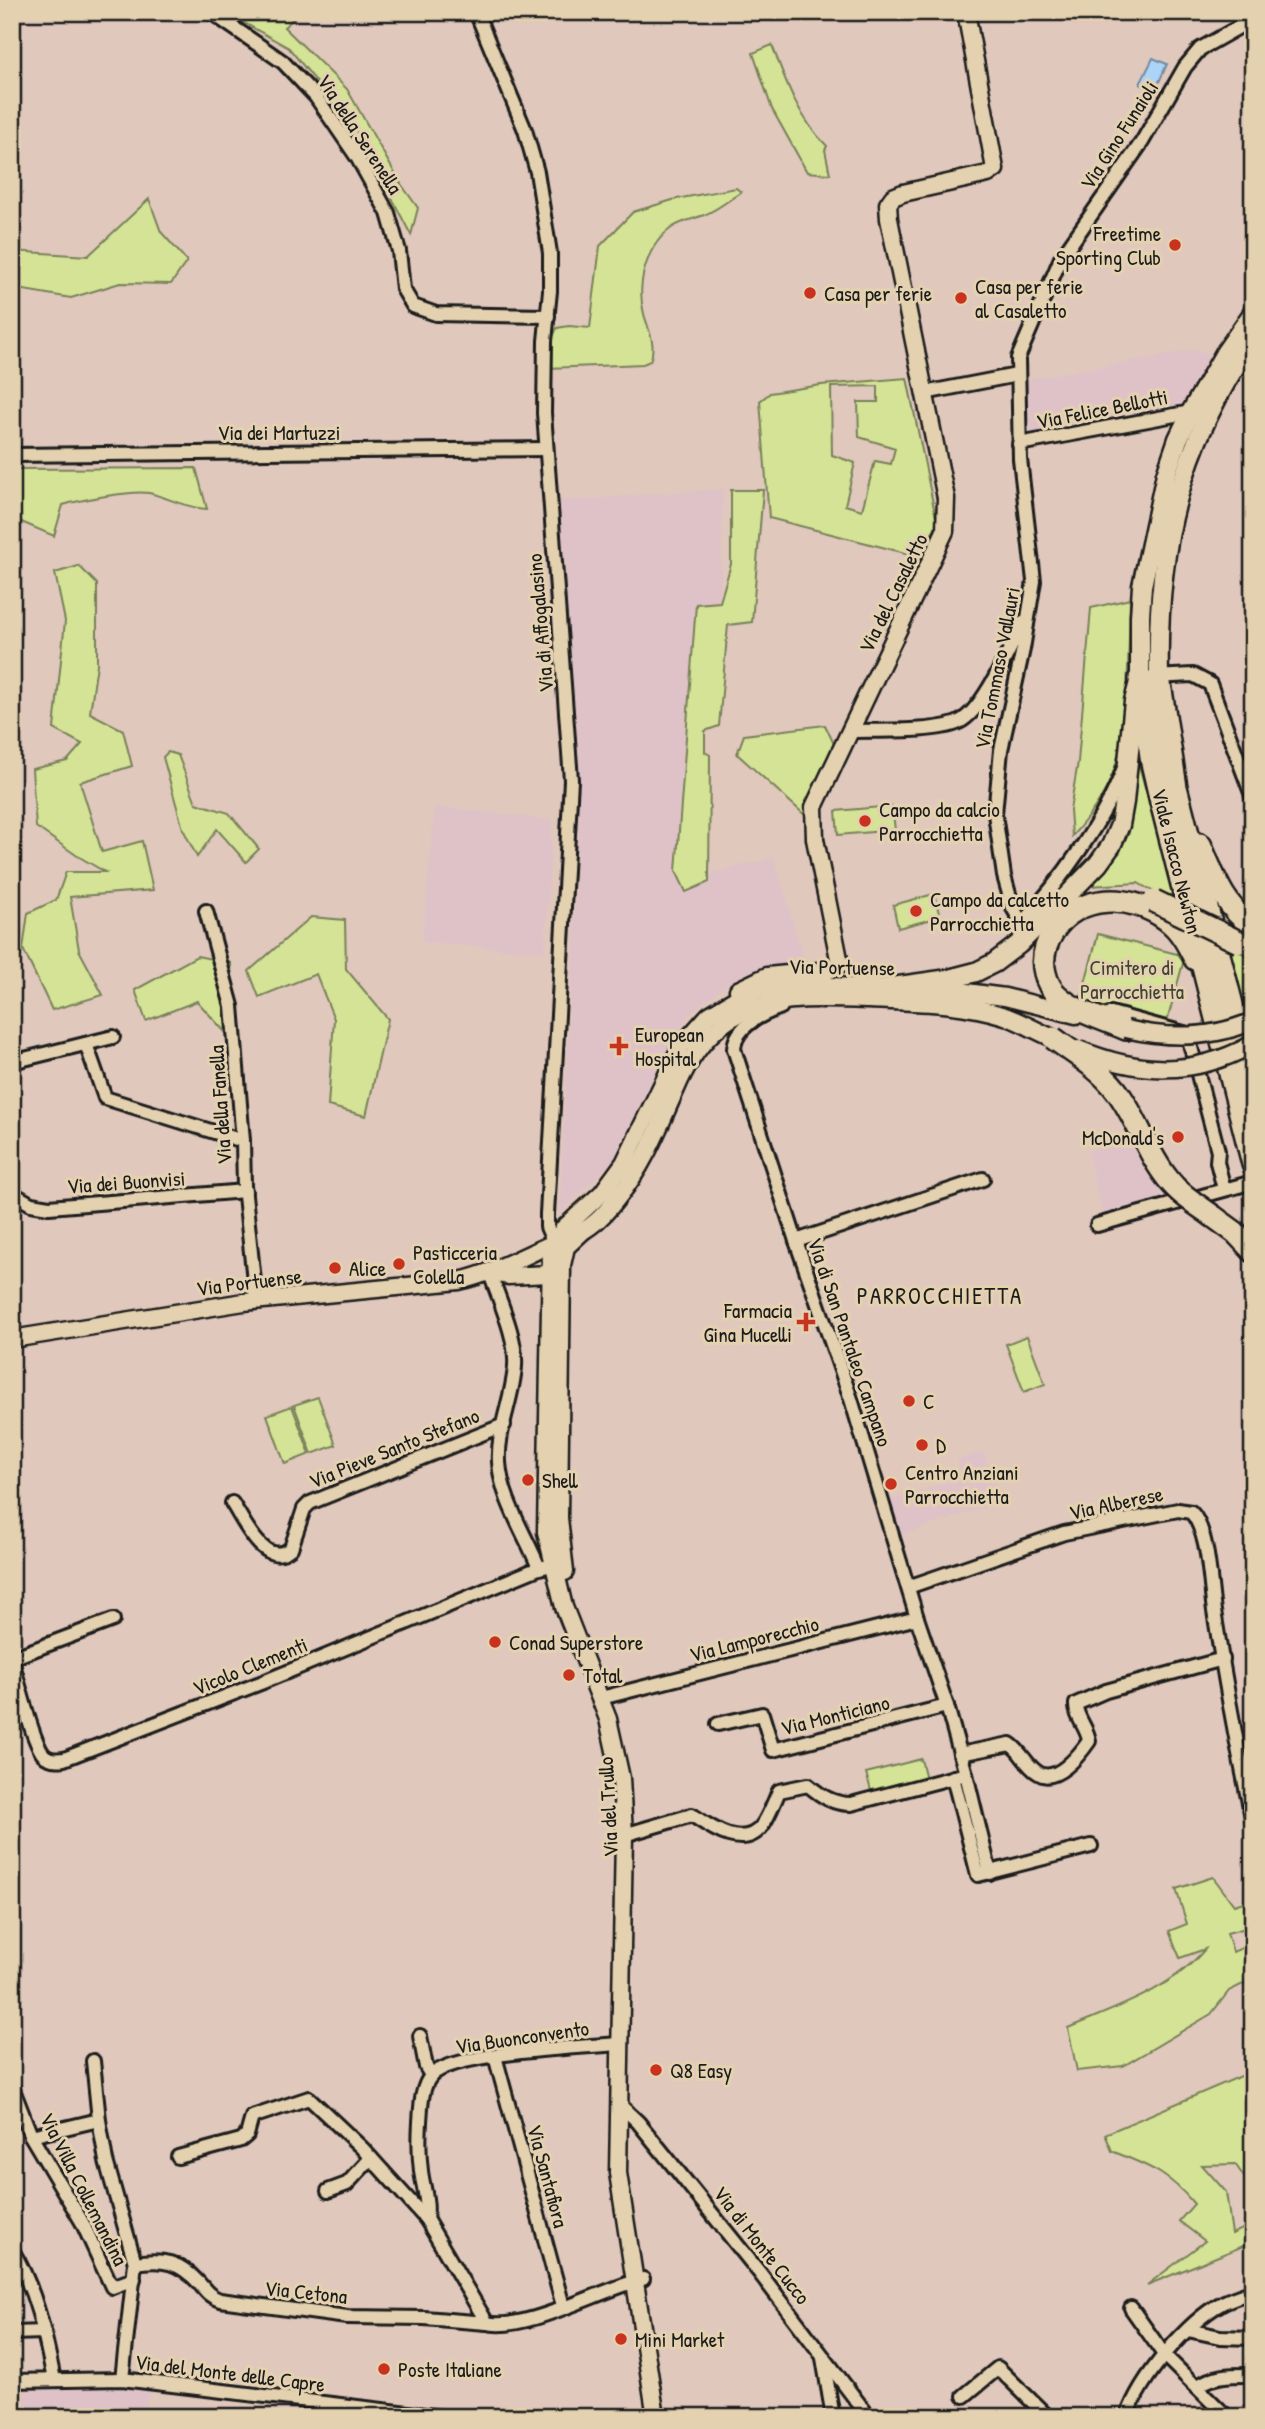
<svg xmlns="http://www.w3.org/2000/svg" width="1265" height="2429" viewBox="0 0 1265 2429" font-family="'Patrick Hand',sans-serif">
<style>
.built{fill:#dec2c7}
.green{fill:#d5e396;stroke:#788059;stroke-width:2;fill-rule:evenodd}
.water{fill:#acd4f6;stroke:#728a9f;stroke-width:2}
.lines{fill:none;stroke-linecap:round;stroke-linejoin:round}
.street-casing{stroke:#1c1c1c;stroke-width:18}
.secondary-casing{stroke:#1c1c1c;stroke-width:21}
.primary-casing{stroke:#1c1c1c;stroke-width:23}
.highway-casing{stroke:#1c1c1c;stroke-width:26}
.street{stroke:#e4d1af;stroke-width:12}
.secondary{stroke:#e4d1af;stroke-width:16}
.primary{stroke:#e4d1af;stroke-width:18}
.highway{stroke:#e4d1af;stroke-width:21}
.secondary-bridge-casing{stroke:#1c1c1c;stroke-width:21;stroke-linecap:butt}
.highway-bridge-casing{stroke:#1c1c1c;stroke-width:26;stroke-linecap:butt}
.secondary-bridge{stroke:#e4d1af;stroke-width:16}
.highway-bridge{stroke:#e4d1af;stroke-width:21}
.poi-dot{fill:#c8321e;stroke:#e4d1af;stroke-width:2.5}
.labels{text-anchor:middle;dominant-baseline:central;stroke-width:6;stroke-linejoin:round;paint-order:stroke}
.street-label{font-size:21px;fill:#1c1c1c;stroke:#e4d1af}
.poi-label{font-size:21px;fill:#1c1c1c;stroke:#e4d1af;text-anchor:start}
.park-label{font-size:21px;fill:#414434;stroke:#e4d1af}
.neighbourhood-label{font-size:23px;letter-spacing:2px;fill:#1c1c1c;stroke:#e4d1af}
</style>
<rect width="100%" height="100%" fill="#e0c8bd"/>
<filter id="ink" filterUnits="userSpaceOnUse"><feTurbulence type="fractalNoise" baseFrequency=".0143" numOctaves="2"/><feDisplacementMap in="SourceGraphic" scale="14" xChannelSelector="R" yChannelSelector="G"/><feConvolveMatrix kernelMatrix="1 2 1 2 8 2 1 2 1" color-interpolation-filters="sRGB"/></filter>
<g filter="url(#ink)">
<g class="built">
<path d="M1196,350L1215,355L1189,406L1026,439L1024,380Z"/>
<path d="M723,489L720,603L696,604L693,878L774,858L804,959L729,983L688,1015L653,1077L614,1160L559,1214L575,912L578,801L577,733L559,501Z"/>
<path d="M435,807L552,820L545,952L422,942Z"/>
<path d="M1133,1128L1175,1196L1104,1217L1088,1153Z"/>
<path d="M983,1452L1001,1502L901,1535L896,1523L892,1524L885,1502L963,1477L957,1460Z"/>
<path d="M112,2385L149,2390L144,2417H12V2388Z"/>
</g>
<g class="green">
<path d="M225,12H301L284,27L347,89L401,184L418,208L411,235L358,133L289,48Z"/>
<path d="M772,45C785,80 799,119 827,146L825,150L830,174L807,172L772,109L753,53Z"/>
<path d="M736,188L741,192C729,200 717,210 704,215C694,219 682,221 673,227C646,245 636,284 644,314C648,329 657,345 650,361L643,364L548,368L551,341L557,328L569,326L590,328L600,246L633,212L676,199Z"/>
<path d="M149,199L161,232L187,261L171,284L120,283L71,298L12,288V251L88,256Z"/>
<path d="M907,378L937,523L921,557L769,518L760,401L770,393L821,385ZM878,386V402H858L859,437L895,448L891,464L875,461L862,510L845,505L855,463L832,455L831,387Z"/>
<path d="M196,468L207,509C186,508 169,498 149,493C132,490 80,500 63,505L54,536L12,518V469Z"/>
<path d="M731,490H763L752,622L728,625L719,726L705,731V752L710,755L709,882L686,892L676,871L696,604L720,602L731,564Z"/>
<path d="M79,566L97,584V664L90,713L123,730L132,766L80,782L102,852L142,841L153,890L70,897L79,950L103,995L52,1010L23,949L28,913L56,900L66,872H105L76,855L36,827L32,769L67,761L82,744L54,729L65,621L55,573Z"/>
<path d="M1130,599C1128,650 1130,726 1113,773C1104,797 1089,817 1072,836L1070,810L1078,762L1091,608Z"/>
<path d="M825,725L834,744L812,800L807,817L737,754L744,735Z"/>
<path d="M168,752L178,755L196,803L229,813L259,849L246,862L217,829L197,857L183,829L163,757Z"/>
<path d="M1136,754L1177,905L1138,883L1088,886L1129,833Z"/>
<path d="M892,806L895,830L838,835L836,811Z"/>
<path d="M934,894L940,917L898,928L893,905Z"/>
<path d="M311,917L345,920L346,969L388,1019L366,1116L328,1106L334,1019L316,974L259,997L249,971Z"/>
<path d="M1098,934L1185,956L1166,1025L1080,1002Z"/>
<path d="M1223,944L1253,958V1011L1242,1010Z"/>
<path d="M197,956L231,963L234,1042L197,1001L146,1021L135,990Z"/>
<path d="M1027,1336L1045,1384L1024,1392L1006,1344Z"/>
<path d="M318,1397L336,1445L312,1454L294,1405Z"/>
<path d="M292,1406L310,1454L285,1464L267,1415Z"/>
<path d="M921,1759L926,1779L872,1794L866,1773Z"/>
<path d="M1213,1877L1234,1905L1253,1899V1926L1227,1933L1233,1952L1253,1943V1979L1229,1991L1211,2014L1123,2066L1077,2071L1068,2028C1117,2007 1171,1990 1205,1949L1180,1958L1169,1931L1187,1924L1176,1889Z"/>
<path d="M1241,2076L1253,2077V2177L1247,2181L1235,2164L1202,2165L1226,2192L1232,2234L1253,2224V2242L1147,2285L1205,2241L1179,2221L1194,2204C1168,2172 1148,2166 1112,2151L1105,2134Z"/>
</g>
<path class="water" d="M1153,58L1167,64L1155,91L1140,84Z"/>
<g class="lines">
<g class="street-casing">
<g id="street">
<path d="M211,12L283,62L316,97L357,157L388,213L399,251L403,289L413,306L436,314L548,316"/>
<path d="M476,12L525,130L537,172L550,253V291L545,341L544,413L571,780L547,1214V1227L554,1243"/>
<path d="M924,393L1017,375"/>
<path d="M1019,444L1191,412"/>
<path d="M12,455L545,449"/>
<path d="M1154,677L1193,675L1210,684L1253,798"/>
<path d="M849,731C876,730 936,733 959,722C984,710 1010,647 1023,622"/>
<path d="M206,911L232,1006L243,1141L244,1186L256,1300"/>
<path d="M1022,923L1013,908L1004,876L995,814L1001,750L1023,649L1034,581L1020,459L1018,358L1061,258L1142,142L1185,67L1200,49L1253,19"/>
<path d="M1021,931L1022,923C1058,884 1105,820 1123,770"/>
<path d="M781,1007C762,1014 735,1026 734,1049L796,1241L851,1399L917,1618L947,1706L966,1774L990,1873"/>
<path d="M1111,1013L1184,1033L1188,1036L1218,1151L1217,1162L1224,1189"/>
<path d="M86,1044L105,1098L243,1141"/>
<path d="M12,1062L113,1037"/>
<path d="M12,1193L31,1204L49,1207L245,1191"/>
<path d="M1097,1225L1253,1182"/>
<path d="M796,1241L983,1179"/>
<path d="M490,1273C499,1300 517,1338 515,1366C513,1398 497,1430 499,1462C501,1499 526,1535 539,1568"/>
<path d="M232,1503C244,1521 265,1570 291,1548L304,1509L310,1503L504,1425"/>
<path d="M908,1587L1064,1533L1178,1510L1191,1512C1209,1531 1210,1585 1214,1611C1225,1681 1238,1752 1253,1822"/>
<path d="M12,1658L113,1620"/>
<path d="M12,1660C18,1681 32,1740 43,1754C48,1760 57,1760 64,1759L263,1682L539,1568L563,1563"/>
<path d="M601,1698L917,1618"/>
<path d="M718,1724L762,1714L773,1750L947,1706"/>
<path d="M960,1754L1010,1744C1021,1751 1026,1765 1037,1772C1055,1786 1080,1754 1089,1741C1088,1728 1075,1717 1076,1704L1106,1691L1223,1659"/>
<path d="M953,1777L978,1875L1091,1846"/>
<path d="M624,1835L692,1815C710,1827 743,1851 762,1826C769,1816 774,1802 779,1791L808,1785C821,1796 833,1804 851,1804L966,1774"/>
<path d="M420,2036L426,2067L431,2075"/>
<path d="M495,2056L563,2306"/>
<path d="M93,2061L99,2120L106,2161L135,2263L122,2379"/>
<path d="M12,2087L31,2136L82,2222L112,2287L134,2279"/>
<path d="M618,2103L638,2122L759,2272L869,2417"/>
<path d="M31,2136L99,2120"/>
<path d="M178,2157L241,2140L247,2135L252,2117L309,2098L362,2148L426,2219L487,2323C525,2332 602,2289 643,2279"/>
<path d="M328,2191L347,2184L371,2158"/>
<path d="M426,2219C429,2202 423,2187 421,2171C419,2155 419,2138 420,2122C421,2108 421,2087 431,2076C451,2052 585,2047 620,2044"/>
<path d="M12,2250C36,2290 45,2334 54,2380"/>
<path d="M135,2263C163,2258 180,2262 199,2283C206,2291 210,2297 220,2300L347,2317L424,2318L487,2323"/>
<path d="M1131,2308L1165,2356L1227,2417"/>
<path d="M1188,2330L1220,2337L1253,2338"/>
<path d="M12,2333L44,2332"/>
<path d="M823,2358L833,2417"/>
<path d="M12,2381L122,2379L442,2417"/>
<path d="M1198,2386C1215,2374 1232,2375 1253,2375"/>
<path d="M964,2396L998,2368L1048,2417"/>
<path d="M1127,2417C1140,2378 1187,2322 1222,2303C1232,2298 1243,2295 1253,2291"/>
</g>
</g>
<g class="secondary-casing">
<g id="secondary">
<path d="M738,990L767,976L830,970L840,964L815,839L814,807L945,531L946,498L889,219L888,204L893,197L903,193L988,174L995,169L966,12"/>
<path d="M492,1273L508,1276L549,1274"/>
<path d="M12,1339L244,1302L459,1281C494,1273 523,1256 556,1242C564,1238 573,1236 581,1232C595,1225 610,1208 619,1196C645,1164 659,1126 676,1089C717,994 779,997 869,1000C915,1002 961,1002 1005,1016C1021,1022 1037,1031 1053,1038"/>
<path d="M565,1572L559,1518L562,1265L566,1247L582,1232"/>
<path d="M656,2417L618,2173L624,1835L621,1778L608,1719L564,1607L546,1532L551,1250L563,1229L602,1193L624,1163L681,1046L709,1015L737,998L759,990L799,985L951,990L1005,997L1076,1015"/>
</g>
</g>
<g class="primary-casing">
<g id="primary">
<path d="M1159,677C1156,549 1179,446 1253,339"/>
<path d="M885,988L949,979L976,972L994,963L1019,944L1059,904L1098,864L1111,846L1120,825L1124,802L1134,701L1140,678V616L1142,586L1166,474L1178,439L1191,412L1225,353L1253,313"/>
</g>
</g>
<g class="highway-casing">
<g id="highway">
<path d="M1159,677L1176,787L1253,1086"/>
<path d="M1140,678L1152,763L1161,802L1253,1164"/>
<path d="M1200,844C1213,874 1224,908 1253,926"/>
<path d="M1126,1029C1104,1019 1075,1012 1058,996C1051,990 1047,982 1045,973C1041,958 1045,945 1053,932C1078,893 1132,893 1167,920C1180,929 1188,945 1195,959"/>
<path d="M1214,1217L1236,1233L1253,1251"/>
</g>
</g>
<use href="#street" class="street"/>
<use href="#secondary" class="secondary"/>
<use href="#primary" class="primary"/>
<use href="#highway" class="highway"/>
<g class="secondary-bridge-casing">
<g id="secondary-bridge">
<path d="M1126,1029C1169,1039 1211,1039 1253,1021"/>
<path d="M1078,1049C1138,1074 1193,1077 1251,1045"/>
</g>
</g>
<g class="highway-bridge-casing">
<g id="highway-bridge">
<path d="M1154,901L1239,942"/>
<path d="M1053,1038C1075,1054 1099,1068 1116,1090C1137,1117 1146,1152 1168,1179C1180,1195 1198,1205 1214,1217"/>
</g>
</g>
<use href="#secondary-bridge" class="secondary-bridge"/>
<use href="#highway-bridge" class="highway-bridge"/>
</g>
</g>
<g class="poi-dot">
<circle cx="1175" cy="245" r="7"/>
<circle cx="810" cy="293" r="7"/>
<circle cx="961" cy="298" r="7"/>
<circle cx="865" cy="821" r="7"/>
<circle cx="916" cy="911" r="7"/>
<path d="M615.5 1035.5h7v7h7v7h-7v7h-7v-7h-7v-7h7z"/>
<circle cx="1178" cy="1137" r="7"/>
<circle cx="399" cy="1264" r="7"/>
<circle cx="335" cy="1268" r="7"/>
<path d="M802.5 1311.5h7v7h7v7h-7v7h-7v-7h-7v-7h7z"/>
<circle cx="909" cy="1401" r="7"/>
<circle cx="922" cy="1445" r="7"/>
<circle cx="528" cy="1480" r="7"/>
<circle cx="891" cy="1484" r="7"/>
<circle cx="495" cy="1642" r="7"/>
<circle cx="569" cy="1675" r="7"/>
<circle cx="656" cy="2070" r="7"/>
<circle cx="621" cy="2339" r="7"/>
<circle cx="384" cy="2369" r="7"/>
</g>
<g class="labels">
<g class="street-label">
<text transform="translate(360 134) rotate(57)">Via della Serenella</text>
<text transform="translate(1119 135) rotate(-57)">Via Gino Funaioli</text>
<text transform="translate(1102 409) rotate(-11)">Via Felice Bellotti</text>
<text x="279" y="432">Via dei Martuzzi</text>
<text transform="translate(893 593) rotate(-64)">Via del Casaletto</text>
<text transform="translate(540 623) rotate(-95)">Via di Affogalasino</text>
<text transform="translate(997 668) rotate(-79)">Via Tommaso Vallauri</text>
<text transform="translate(1177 861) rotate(76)">Viale Isacco Newton</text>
<text transform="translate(842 967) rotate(1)">Via Portuense</text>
<text transform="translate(220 1105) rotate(-94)">Via della Fanella</text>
<text transform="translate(126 1182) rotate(-4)">Via dei Buonvisi</text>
<text transform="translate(249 1282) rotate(-7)">Via Portuense</text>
<text transform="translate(850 1342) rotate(71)">Via di San Pantaleo Campano</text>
<text transform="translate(394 1448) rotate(-22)">Via Pieve Santo Stefano</text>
<text transform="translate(1116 1503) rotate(-12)">Via Alberese</text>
<text transform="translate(754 1639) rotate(-14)">Via Lamporecchio</text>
<text transform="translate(250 1666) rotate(-22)">Vicolo Clementi</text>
<text transform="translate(835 1715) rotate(-14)">Via Monticiano</text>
<text transform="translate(608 1807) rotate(-93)">Via del Trullo</text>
<text transform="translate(522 2037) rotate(-8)">Via Buonconvento</text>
<text transform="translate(548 2176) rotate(75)">Via Santafiora</text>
<text transform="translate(84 2189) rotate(63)">Via Villa Collemandina</text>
<text transform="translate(762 2245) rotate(52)">Via di Monte Cucco</text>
<text transform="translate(306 2292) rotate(6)">Via Cetona</text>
<text transform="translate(230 2373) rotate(7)">Via del Monte delle Capre</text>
</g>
<g class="poi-label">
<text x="1161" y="233" text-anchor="end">Freetime<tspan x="1161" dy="24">Sporting Club</tspan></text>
<text x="975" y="286">Casa per ferie<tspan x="975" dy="24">al Casaletto</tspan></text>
<text x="824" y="293">Casa per ferie</text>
<text x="879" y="809">Campo da calcio<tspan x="879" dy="24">Parrocchietta</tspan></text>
<text x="930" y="899">Campo da calcetto<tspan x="930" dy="24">Parrocchietta</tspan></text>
<text x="635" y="1034">European<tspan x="635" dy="24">Hospital</tspan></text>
<text x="1164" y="1137" text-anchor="end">McDonald's</text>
<text x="413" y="1252">Pasticceria<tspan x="413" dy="24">Colella</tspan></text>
<text x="349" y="1268">Alice</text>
<text x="792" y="1310" text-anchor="end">Farmacia<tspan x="792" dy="24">Gina Mucelli</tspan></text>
<text x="923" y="1401">C</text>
<text x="936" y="1445">D</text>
<text x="905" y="1472">Centro Anziani<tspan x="905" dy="24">Parrocchietta</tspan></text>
<text x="542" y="1480">Shell</text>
<text x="509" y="1642">Conad Superstore</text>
<text x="583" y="1675">Total</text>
<text x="670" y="2070">Q8 Easy</text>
<text x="635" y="2339">Mini Market</text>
<text x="398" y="2369">Poste Italiane</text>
</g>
<g class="park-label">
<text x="1132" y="967">Cimitero di<tspan x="1132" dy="24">Parrocchietta</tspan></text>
</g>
<g class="neighbourhood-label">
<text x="940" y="1295">PARROCCHIETTA</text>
</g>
</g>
<rect width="1265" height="2429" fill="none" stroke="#e4d1af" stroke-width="42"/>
<rect x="21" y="21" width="1223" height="2387" fill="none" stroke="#1c1c1c" stroke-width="2.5" filter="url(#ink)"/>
</svg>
